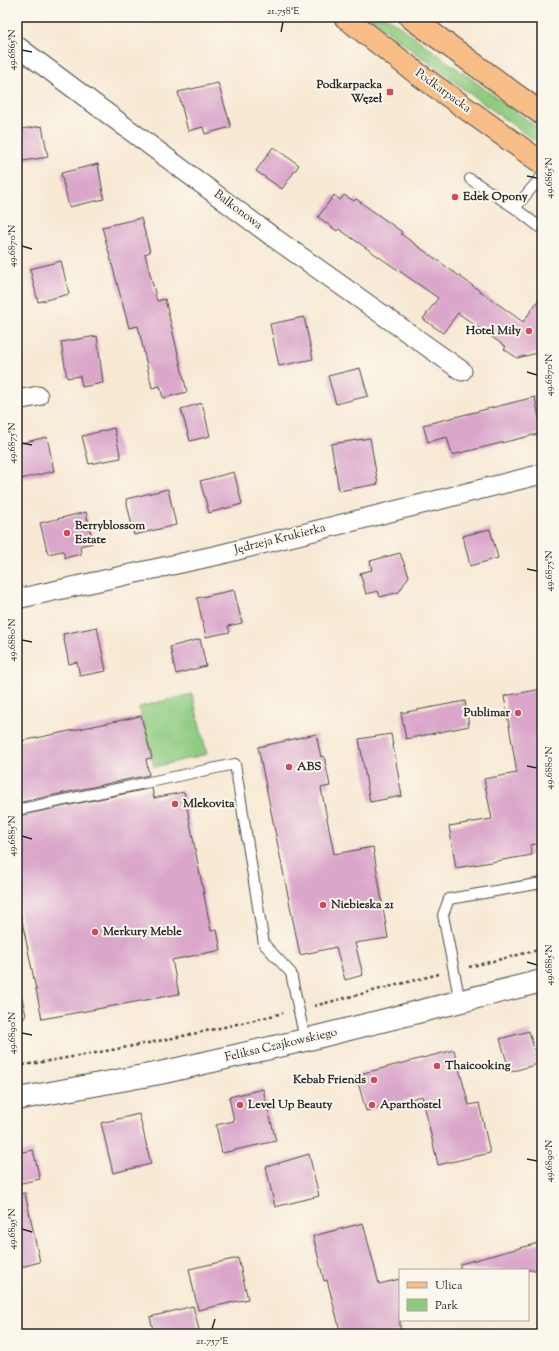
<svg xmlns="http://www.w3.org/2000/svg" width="559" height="1351" viewBox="0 0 559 1351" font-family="'Sorts Mill Goudy',serif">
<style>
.green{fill:#8ecb80;stroke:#5c7b56}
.building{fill:#daa7ca}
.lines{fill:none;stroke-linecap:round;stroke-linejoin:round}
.service-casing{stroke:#4a4844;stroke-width:12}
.minor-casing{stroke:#4a4844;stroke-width:21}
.tertiary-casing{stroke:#4a4844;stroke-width:24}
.primary-casing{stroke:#4a4844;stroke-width:24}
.path{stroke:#4a4844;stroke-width:2.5;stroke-dasharray:3 3;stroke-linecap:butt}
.service{stroke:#fff;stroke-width:10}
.minor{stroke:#fff;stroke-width:19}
.tertiary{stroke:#fff;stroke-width:22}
.primary{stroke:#f7be88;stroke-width:22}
.ticks{fill:none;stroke:#2b2b2b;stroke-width:1.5}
.poi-dot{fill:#d1495b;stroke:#fbf7ec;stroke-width:1.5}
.labels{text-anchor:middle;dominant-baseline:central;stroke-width:4;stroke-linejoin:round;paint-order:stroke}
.poi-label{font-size:12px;font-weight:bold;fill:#2b2b2b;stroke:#fbf7ec;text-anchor:start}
.street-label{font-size:12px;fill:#2b2b2b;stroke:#fbf7ec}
.neatline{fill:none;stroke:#2b2b2b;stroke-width:1.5}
.ticks-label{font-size:10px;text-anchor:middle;fill:#2b2b2b}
</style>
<rect width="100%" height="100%" fill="#fbf7ec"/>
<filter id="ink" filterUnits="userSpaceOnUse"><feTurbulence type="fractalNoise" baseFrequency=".025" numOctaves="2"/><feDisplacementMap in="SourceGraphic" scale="8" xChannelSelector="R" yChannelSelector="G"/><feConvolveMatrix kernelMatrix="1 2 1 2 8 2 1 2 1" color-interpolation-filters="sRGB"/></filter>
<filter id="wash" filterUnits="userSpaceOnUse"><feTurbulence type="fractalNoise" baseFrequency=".012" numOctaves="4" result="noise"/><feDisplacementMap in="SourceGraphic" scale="16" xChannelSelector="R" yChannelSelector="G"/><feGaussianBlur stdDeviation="0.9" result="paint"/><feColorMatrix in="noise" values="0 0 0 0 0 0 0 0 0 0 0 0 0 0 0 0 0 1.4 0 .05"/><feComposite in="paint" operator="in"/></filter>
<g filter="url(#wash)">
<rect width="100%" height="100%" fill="#f7e9d4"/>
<g class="green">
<path d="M368,17H387L542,131V146L473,96Z"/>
<path d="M192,694L207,754L154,767L139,707Z"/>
</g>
<g id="blocks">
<g class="building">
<path d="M218,83L231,127L205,134L203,127L188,131L178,92Z"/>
<path d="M42,126L48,157L17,162V133L23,132L22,129Z"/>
<path d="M273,147L299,165L282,189L256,171Z"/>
<path d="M98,164L104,199L69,207L61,173Z"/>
<path d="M334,195L340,200L344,195L354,201L356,199L402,232L401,234L523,322L542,295V352L517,358L504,349L506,347L458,313L443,333L423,319L438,298L339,229L337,231L318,217Z"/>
<path d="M141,218L150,252L145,254L157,301L165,299L187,392L163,398L160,386L152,388L138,326L129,328L102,227Z"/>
<path d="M61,261L69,294L38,302L30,269Z"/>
<path d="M304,317L313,359L279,366L270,324Z"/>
<path d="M97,336L103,383L82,387L80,376L67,378L61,342Z"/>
<path d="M360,368L368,396L336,404L328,376Z"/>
<path d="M535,397L542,433L452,455L447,437L428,442L423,425Z"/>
<path d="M202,403L210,436L190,441L181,409Z"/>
<path d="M114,428L121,458L89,464L82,436Z"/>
<path d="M47,437L54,471L17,480V444Z"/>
<path d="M370,438L378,484L339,491L331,444Z"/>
<path d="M234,472L242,504L209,513L200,481Z"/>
<path d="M168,489L176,525L134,535L126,499Z"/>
<path d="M86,512L93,543L80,546L81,554L65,558L63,551L48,554L40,523Z"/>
<path d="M490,529L498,558L470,566L463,536Z"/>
<path d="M400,553L409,576L399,592L380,597L378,591L366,594L360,573L372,570L370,561Z"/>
<path d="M234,590L242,623L228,626L230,632L206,637L197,598Z"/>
<path d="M97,627L106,671L80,676L77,662L69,664L63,634Z"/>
<path d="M200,639L206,666L176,674L170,647Z"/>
<path d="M542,689V843L530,845L532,855L456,868L449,826L492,819L484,779L517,773L504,696Z"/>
<path d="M465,701L469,726L406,739L401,713Z"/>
<path d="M141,716L152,758L146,759L149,775L17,803V742Z"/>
<path d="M316,734L321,757L324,756L330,786L321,788L334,854L373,847L388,938L355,943L363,975L345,980L336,947L300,955L258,747Z"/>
<path d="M391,734L402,796L370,802L359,739Z"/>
<path d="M152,788L154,798L184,792L211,931L217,930L221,950L172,960L179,994L42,1019L17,896V816Z"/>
<path d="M529,1031L538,1064L510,1072L500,1039Z"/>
<path d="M454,1050L469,1105L479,1103L490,1153L438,1165L422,1096L366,1111L356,1075Z"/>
<path d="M263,1089L276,1141L222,1153L216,1125L234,1121L229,1097Z"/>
<path d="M139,1114L151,1164L113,1173L101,1123Z"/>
<path d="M33,1150L40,1179L17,1184V1153Z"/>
<path d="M309,1154L319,1196L275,1207L266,1167Z"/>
<path d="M25,1193L40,1262L17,1268V1194Z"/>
<path d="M363,1223L379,1284L400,1279V1331L388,1334H341L327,1280L324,1281L313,1236Z"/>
<path d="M542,1242V1270H460V1264Z"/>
<path d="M238,1258L248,1299L198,1310L189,1269Z"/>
<path d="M193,1306L200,1334H154L150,1317Z"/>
</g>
</g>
</g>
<g filter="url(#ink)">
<use href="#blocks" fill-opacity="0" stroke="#4a4844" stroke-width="1"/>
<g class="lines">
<g class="service-casing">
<g id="service">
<path d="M470,179L515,208L542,229"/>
<path d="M515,208L542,176"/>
<path d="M17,810L235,764L264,944L291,973L305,1040"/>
<path d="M17,1001L20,1014L17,1019"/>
<path d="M460,1002L443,915L449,899L542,883"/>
</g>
</g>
<g class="minor-casing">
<g id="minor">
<path d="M17,46L273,237L462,371"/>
<path d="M17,400L38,396"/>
<path d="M17,599L218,555L542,474"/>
</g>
</g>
<g class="tertiary-casing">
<path id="tertiary" d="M17,1099L160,1073L305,1040L542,981"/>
</g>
<g class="primary-casing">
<g id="primary">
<path d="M345,17L418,74L542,163"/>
<path d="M410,17L542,114"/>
</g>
</g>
<g class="path">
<path d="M469,967L542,949"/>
<path d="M314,1006L439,974"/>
<path d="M17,1066C107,1052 195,1035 283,1013"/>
</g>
<use href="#service" class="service"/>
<use href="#minor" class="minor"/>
<use href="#tertiary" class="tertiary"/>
<use href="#primary" class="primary"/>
</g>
</g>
<path class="ticks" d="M281,32L283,22M22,50L32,52M527,176L537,178M22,246L32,249M527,372L537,375M22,443L32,445M527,569L537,571M22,640L32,642M527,766L537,768M22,836L32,839M527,962L537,965M22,1033L32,1035M527,1159L537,1161M22,1229L32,1232M212,1329L215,1319"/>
<g class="poi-dot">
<rect x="386" y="88" width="8" height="8" rx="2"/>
<circle cx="455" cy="197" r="4"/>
<circle cx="529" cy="331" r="4"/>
<circle cx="67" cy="533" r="4"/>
<circle cx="518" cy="713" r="4"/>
<circle cx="289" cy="767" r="4"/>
<circle cx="175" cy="804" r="4"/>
<circle cx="323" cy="905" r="4"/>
<circle cx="95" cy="932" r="4"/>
<circle cx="437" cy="1066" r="4"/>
<circle cx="374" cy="1080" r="4"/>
<circle cx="240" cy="1105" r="4"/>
<circle cx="372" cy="1105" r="4"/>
</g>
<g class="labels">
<g class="poi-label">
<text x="382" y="85" text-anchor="end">Podkarpacka<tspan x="382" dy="14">Węzeł</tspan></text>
<text x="463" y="197">Edek Opony</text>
<text x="521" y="331" text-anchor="end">Hotel Miły</text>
<text x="75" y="526">Berryblossom<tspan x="75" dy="14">Estate</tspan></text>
<text x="510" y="713" text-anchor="end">Publimar</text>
<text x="297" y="767">ABS</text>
<text x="183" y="804">Mlekovita</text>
<text x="331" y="905">Niebieska 21</text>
<text x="103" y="932">Merkury Meble</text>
<text x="445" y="1066">Thaicooking</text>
<text x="366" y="1080" text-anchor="end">Kebab Friends</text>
<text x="248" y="1105">Level Up Beauty</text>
<text x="380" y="1105">Aparthostel</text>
</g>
<g class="street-label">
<text transform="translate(443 91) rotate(36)">Podkarpacka</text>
<text transform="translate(238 210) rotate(37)">Balkonowa</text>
<text transform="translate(280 539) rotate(-14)">Jędrzeja Krukierka</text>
<text transform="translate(281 1045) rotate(-13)">Feliksa Czajkowskiego</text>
</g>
</g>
<rect width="559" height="1351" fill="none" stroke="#fbf7ec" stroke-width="44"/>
<rect x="399" y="1269" width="130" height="52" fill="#fbf7ec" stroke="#a8a59f"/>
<rect x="407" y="1282" width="20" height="6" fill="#f7be88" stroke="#a8a59f"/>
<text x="435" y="1289" font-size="12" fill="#2b2b2b">Ulica</text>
<rect x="407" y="1299" width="20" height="12" fill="#8ecb80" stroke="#a8a59f"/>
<text x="435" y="1309" font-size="12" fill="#2b2b2b">Park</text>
<rect x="22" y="22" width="515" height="1307" class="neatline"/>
<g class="ticks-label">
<text x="283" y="14">21.758°E</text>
<text transform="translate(11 50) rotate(-90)" y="4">49.6865°N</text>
<text transform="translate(548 178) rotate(-90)" y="4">49.6865°N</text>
<text transform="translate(11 246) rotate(-90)" y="4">49.6870°N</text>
<text transform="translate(548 375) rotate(-90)" y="4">49.6870°N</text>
<text transform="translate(11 443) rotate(-90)" y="4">49.6875°N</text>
<text transform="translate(548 571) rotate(-90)" y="4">49.6875°N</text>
<text transform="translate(11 640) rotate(-90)" y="4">49.6880°N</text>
<text transform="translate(548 768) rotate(-90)" y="4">49.6880°N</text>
<text transform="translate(11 836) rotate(-90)" y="4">49.6885°N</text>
<text transform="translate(548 965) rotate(-90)" y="4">49.6885°N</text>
<text transform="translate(11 1033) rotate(-90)" y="4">49.6890°N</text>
<text transform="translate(548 1161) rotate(-90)" y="4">49.6890°N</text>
<text transform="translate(11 1229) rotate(-90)" y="4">49.6895°N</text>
<text x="212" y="1344">21.757°E</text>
</g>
</svg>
